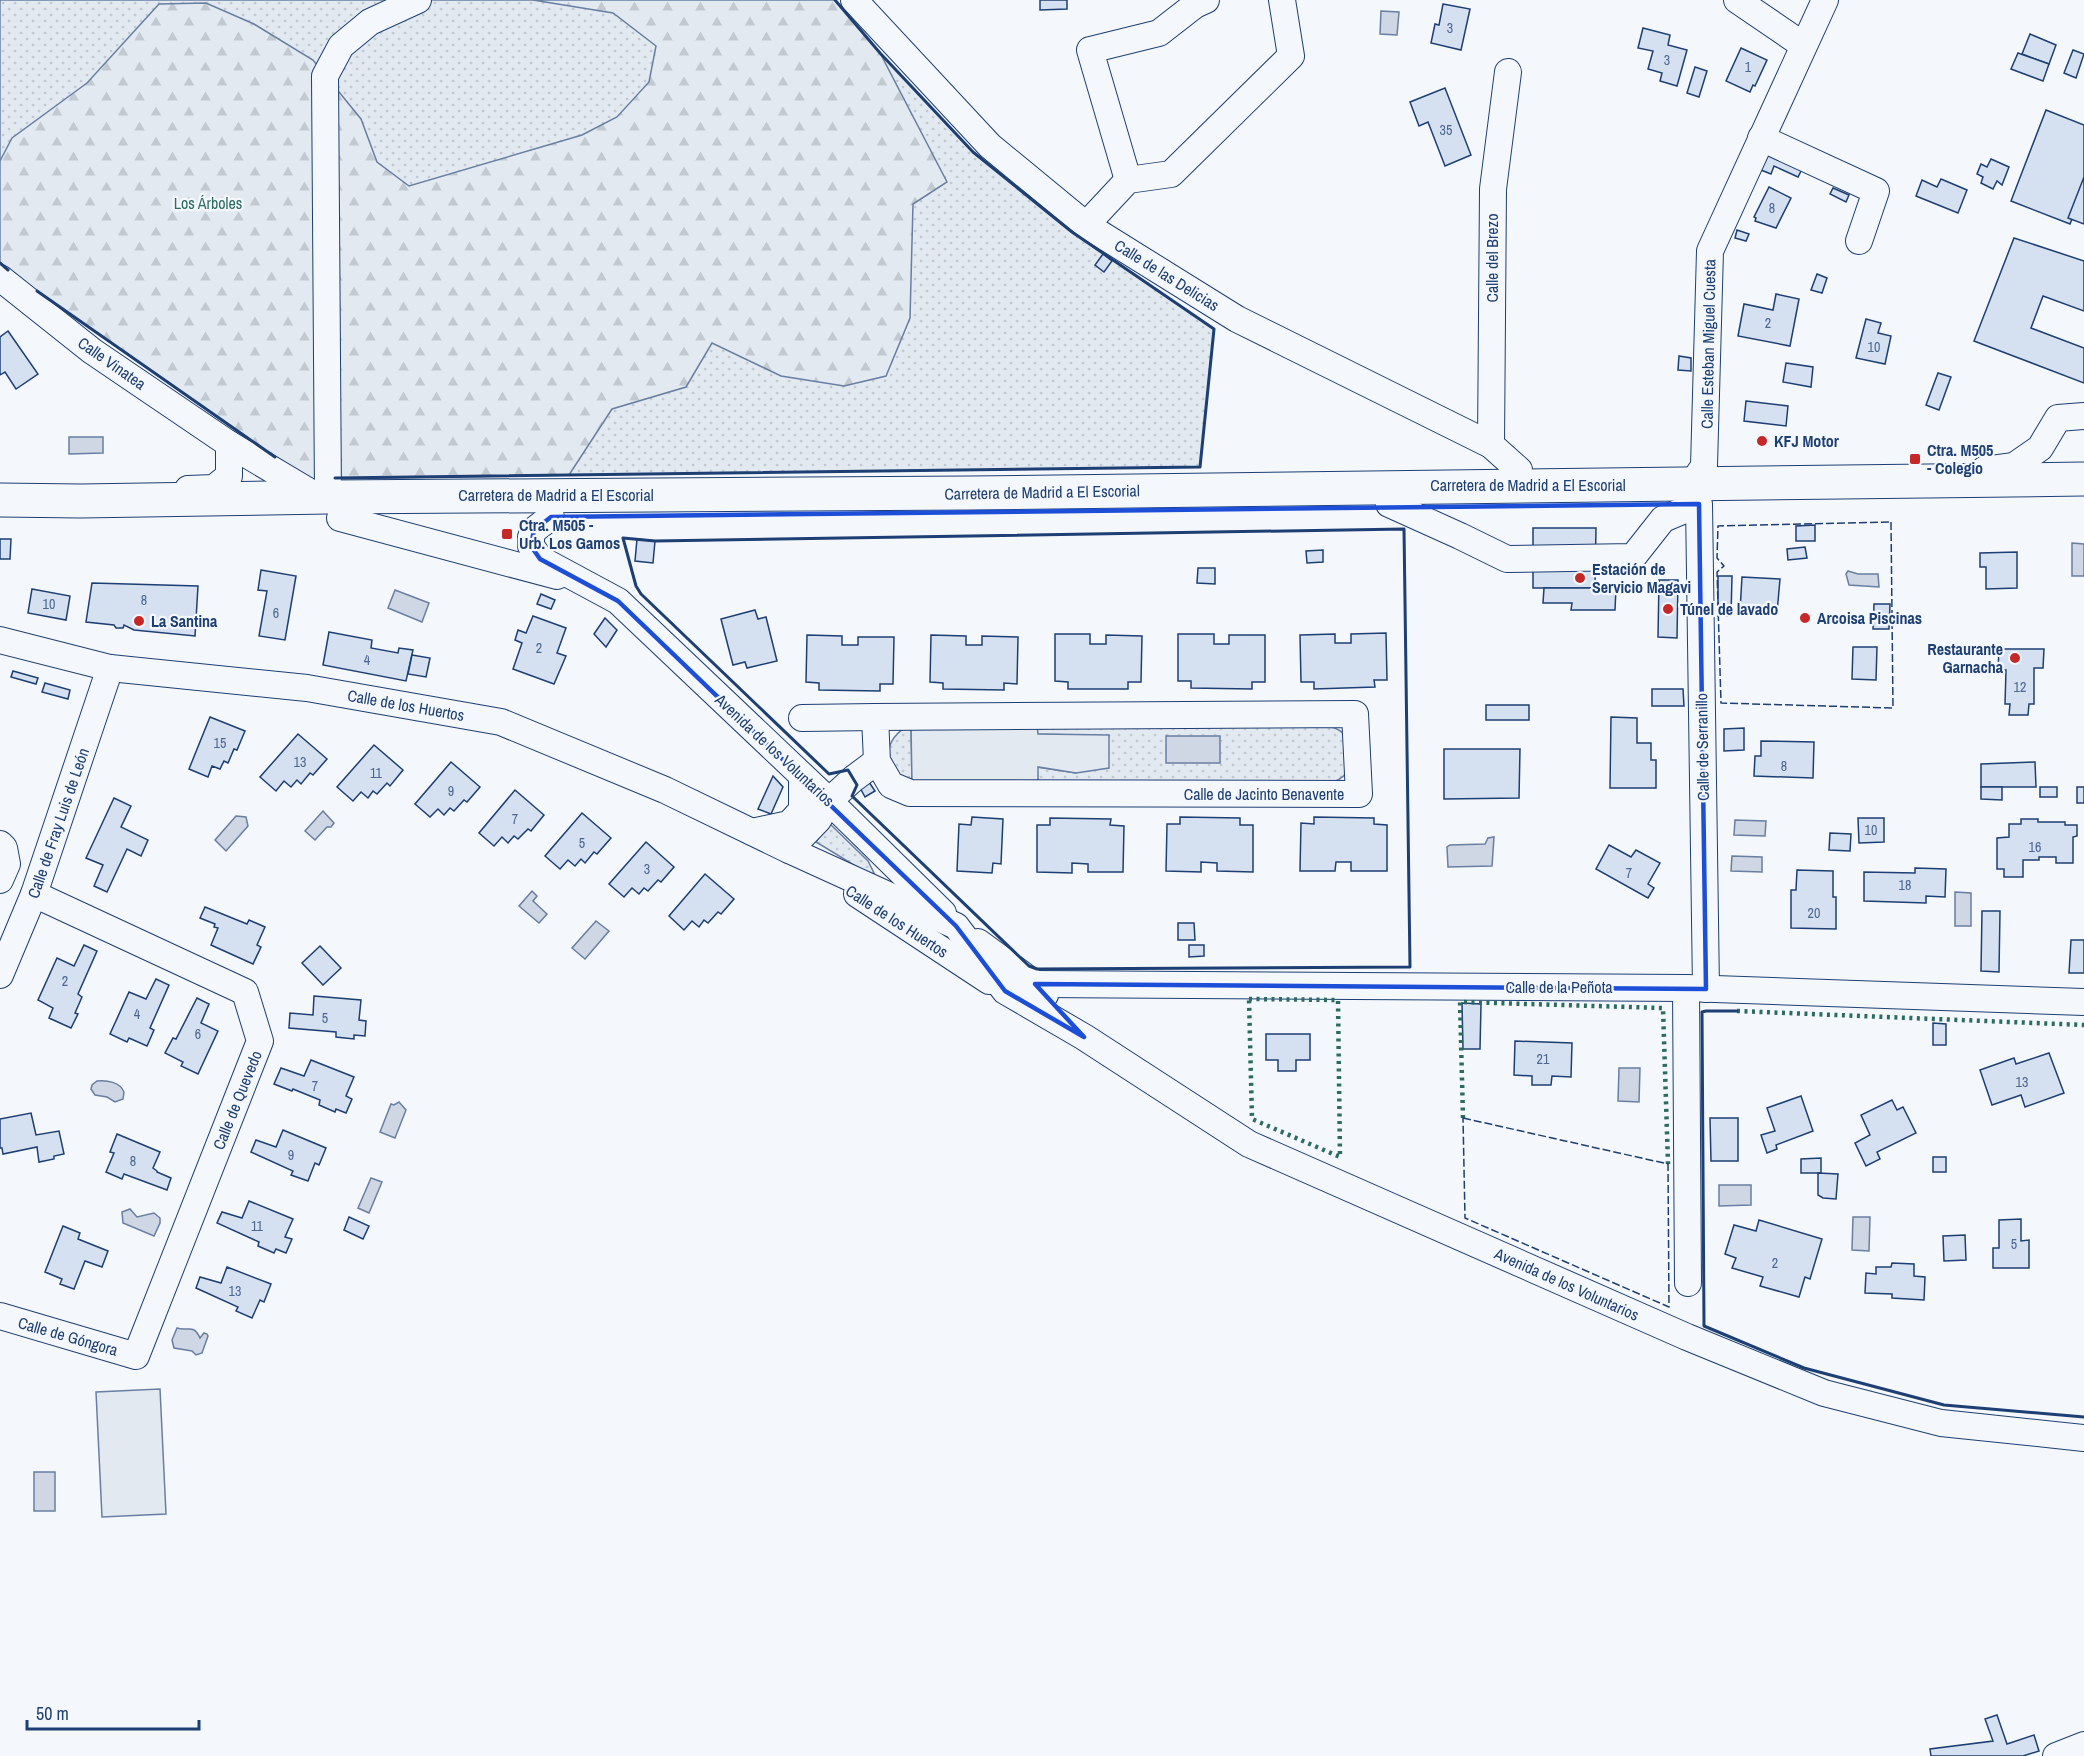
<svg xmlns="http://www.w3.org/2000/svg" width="2084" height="1756" viewBox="0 0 2084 1756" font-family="'Archivo Narrow',sans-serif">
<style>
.grass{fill:url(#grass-dots);stroke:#687fa3;stroke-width:1.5}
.forest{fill:url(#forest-firs);stroke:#687fa3;stroke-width:1.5}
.garden{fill:#e3e9f0;stroke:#687fa3;stroke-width:1.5}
.water{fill:#cfd7e4;stroke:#687fa3;stroke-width:1.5}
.building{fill:#d5e0f0;stroke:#1d3f73;stroke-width:1.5}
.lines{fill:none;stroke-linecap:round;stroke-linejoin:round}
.minor-casing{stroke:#1d3f73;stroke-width:28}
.highway-casing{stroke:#1d3f73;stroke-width:35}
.minor{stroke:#f4f7fb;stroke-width:26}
.highway{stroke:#f4f7fb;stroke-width:33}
.hedge{stroke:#2c6c60;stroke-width:4.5;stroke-dasharray:3 4.5;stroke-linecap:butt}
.fence{stroke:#1d3f73;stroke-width:1.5;stroke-dasharray:8 3;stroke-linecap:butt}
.wall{stroke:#1d3f73;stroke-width:3}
.marked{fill:none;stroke:#1d4ed8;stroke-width:4.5;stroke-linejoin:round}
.poi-dot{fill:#c62828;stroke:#f4f7fb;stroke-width:2}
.labels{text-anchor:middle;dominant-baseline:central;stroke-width:4.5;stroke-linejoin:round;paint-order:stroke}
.number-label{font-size:14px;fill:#4b6792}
.park-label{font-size:16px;fill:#2c6c60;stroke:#f4f7fb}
.street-label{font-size:16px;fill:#1d3f73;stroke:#f4f7fb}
.poi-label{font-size:16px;font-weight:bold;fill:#1d3f73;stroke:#f4f7fb;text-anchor:start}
</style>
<defs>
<pattern id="grass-dots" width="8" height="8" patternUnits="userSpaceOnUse" patternTransform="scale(1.5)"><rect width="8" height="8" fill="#e3e9f0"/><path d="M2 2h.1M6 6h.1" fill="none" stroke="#c2c9d1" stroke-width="1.8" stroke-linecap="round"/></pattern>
<pattern id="forest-firs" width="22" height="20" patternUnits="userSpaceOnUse" patternTransform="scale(1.5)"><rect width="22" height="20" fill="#e3e9f0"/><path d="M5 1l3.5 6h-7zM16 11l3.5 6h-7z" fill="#c2c9d1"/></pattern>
</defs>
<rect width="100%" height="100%" fill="#f4f7fb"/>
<g class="grass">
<path d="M0,0H835L880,53L973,152L1072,232L1214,329L1200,467L326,478L245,437L0,263Z"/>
<path d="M1037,724L1324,725C1343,729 1348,734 1349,753C1350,772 1346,779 1327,784L1038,783L1037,767L1076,773L1109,736L1037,734Z"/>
<path d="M911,725L912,784C880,773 881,737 911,725Z"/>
<path d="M829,823L868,861L877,879L816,842Z"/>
</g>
<path class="forest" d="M533,0H835L880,53L947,182L913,204L910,318L886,376L844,386L781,376L712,343L686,387L612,409L569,475L308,479L245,437L17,277L0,263V161L12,138L87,83L159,4L206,3L254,24L313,60L361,119L377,162L409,186L582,135L617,117L649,82L656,46L613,13Z"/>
<g class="garden">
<path d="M1037,724L1038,734L1109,735V768L1076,773L1038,767V783L912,784L911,725Z"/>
<path d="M160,1389L166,1514L102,1517L96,1392Z"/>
</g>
<g class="water">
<path d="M1381,11L1399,12L1397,35L1380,34Z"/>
<path d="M69,437H103V453L69,454Z"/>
<path d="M2072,543L2084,544V576H2072Z"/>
<path d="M1848,571L1858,574H1878L1879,587L1849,585L1846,574Z"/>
<path d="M395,590L429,603L422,622L388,608Z"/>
<rect x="1166" y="736" width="54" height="27"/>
<path d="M323,811L334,823L331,827H327L315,840L305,831Z"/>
<path d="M236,816L246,817L248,826L226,851L215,840Z"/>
<path d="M1735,820L1766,821L1765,836L1734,835Z"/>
<path d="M1494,837L1492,866L1448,867L1447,847L1450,845L1485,844L1488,838Z"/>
<path d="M1732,856L1762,857V872L1731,871Z"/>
<path d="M532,891L537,896L533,901L547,914L539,923L519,906Z"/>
<path d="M1955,892L1971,893V926H1955Z"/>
<path d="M596,921L609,931L585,959L572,948Z"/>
<path d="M1619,1068H1640L1639,1102L1618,1101Z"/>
<path d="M97,1081C107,1080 120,1082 124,1092L123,1099L115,1102L107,1097L95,1095L91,1089L92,1085Z"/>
<path d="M399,1102L406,1110L395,1138L380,1132L391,1104L394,1105Z"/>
<path d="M371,1178L382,1182L369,1213L358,1208Z"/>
<path d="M1719,1185H1751V1205L1719,1206Z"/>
<path d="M130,1209L137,1217L154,1213L160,1218V1223L154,1236L123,1223L122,1212Z"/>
<path d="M1853,1217H1870L1869,1251L1852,1250Z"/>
<path d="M177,1328C188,1332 193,1323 200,1338L204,1333L207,1334L208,1336L202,1353L196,1355L192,1351L174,1348L172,1340Z"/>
<rect x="34" y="1472" width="21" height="39"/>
</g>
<g class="building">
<path d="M1040,0H1067V9L1040,10Z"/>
<path d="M1443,4L1470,9L1461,50L1431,43L1435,24L1439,25Z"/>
<path d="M1643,28L1670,35L1668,45L1687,50L1677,86L1660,81L1662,73L1648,69L1653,51L1638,48Z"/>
<path d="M2030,34L2056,45L2049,64L2022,54Z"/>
<path d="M1741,48L1767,60L1755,86L1753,85L1750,92L1726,81Z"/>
<path d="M2073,50L2084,54L2076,78L2064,73Z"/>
<path d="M2018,53L2049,64L2043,81L2011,69Z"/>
<path d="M1695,67L1707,71L1699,97L1687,93Z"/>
<path d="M1445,88L1471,155L1445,166L1428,122L1419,126L1410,102Z"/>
<path d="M2046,110L2084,125V188L2070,224L2011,201Z"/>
<path d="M1769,154L1802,169L1798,177L1774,166L1771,174L1761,170Z"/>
<path d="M1991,159L2009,167L2002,185L1997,181L1993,189L1981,183L1983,177L1977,174L1981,164L1987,167Z"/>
<path d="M2084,177V224L2068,218Z"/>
<path d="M1941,179L1967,190L1958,213L1916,196L1922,180L1937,187Z"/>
<path d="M1769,187L1791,198L1776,228L1755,221L1756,218L1754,217Z"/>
<path d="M1833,188L1849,195L1846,202L1830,194Z"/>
<path d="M1737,230L1749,234L1746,241L1735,238Z"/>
<path d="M2014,238L2084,261V311L2043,296L2031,328L2084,348V383L1974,341Z"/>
<path d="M1103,254L1112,261L1104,272L1095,265Z"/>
<path d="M1817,274L1827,278L1822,293L1811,290Z"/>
<path d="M1776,294L1799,299L1790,346L1738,336L1744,304L1773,310Z"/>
<path d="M1866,319L1881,323L1878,333L1891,336L1885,364L1856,358Z"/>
<path d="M8,331L38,374L16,389L5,372L0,375V337Z"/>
<path d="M1679,356L1691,358V371L1678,370Z"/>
<path d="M1786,363L1813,367L1811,387L1783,382Z"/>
<path d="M1938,373L1951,377L1939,410L1926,405Z"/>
<path d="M1746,401L1788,406L1786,426L1744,421Z"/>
<path d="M1815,525V541H1796V526Z"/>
<path d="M1533,528H1596L1595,588H1533Z"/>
<path d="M0,539H11L10,559H0Z"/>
<path d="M637,539L655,541L653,563L635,561Z"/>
<path d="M1805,547L1807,558L1788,560L1787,549Z"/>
<path d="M1323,550V562L1307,563L1306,551Z"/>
<path d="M2017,552V588L1986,589V567H1980V553Z"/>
<path d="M1198,568H1215V584L1197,583Z"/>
<path d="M261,570L296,576L285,640L259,636L267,591L258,590Z"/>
<path d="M1718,576H1732L1731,616H1718Z"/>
<path d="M1742,577L1780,579L1777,613L1740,611Z"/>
<path d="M1659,580H1678L1677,638L1658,637Z"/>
<path d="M92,583L198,586L195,636L134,630L124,625L123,628H116L114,625L86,622Z"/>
<path d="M1544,588H1616L1615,610H1571L1572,603H1543Z"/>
<path d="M32,589L70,596L66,620L28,613Z"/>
<path d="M541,594L555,600L551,609L537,604Z"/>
<path d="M1874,604H1890L1889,629H1873Z"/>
<path d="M755,610L758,619L766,617L777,661L747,668L745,662L733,665L721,619Z"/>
<path d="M533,616L566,628L557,653L566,656L554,684L513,669L522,643L515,640L518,630L526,633Z"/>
<path d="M605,618L617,630L606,647L594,634Z"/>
<path d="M329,632L372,640L371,648L398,653L399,648L413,650L406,681L323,665Z"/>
<path d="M1386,633L1387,680H1374L1375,687L1314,689V682H1301L1300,635L1335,634V643H1351V634Z"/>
<path d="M1055,634H1090V644H1106V635L1142,636L1141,682H1128V689H1068V682L1055,681Z"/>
<path d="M1178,634H1214V644H1229V635H1265V682H1252V689L1191,688V681H1178Z"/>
<path d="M807,635L842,636V645H858V637H894L893,684H880V691L819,690V683L806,682Z"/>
<path d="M931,635L966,636V645H982V636L1018,637L1017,684L1004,683V690L943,689V683L930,682Z"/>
<path d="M1853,647H1877L1876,680L1852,679Z"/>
<path d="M1999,649H2044L2043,668H2034V704H2029L2028,715H2009L2010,704H2005L2006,670H1998Z"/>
<path d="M412,655L430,658L426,677L408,674Z"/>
<path d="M13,671L38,678L36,684L11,677Z"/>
<path d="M45,683L70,690L68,699L42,692Z"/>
<path d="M1652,689H1683L1684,706H1652Z"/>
<rect x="1486" y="705" width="43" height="15"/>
<path d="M210,717L245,731L237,750L234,749L228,763L224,761L220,769L212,766L208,777L189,769Z"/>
<path d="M1611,717L1637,718V743H1651V760H1656V788H1610Z"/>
<path d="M1744,728V750L1724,751V729Z"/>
<path d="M298,734L327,759L313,775L310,773L301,784L297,780L291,787L284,781L276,791L260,777Z"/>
<path d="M1761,741L1814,742L1813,778L1754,776L1755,756H1761Z"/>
<path d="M374,745L403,770L390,786L387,783L377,794L373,791L368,798L361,792L353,801L337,787Z"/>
<path d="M1444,749H1520L1519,798L1444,799Z"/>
<path d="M451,762L480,787L467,802L464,800L454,811L450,808L444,815L438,809L430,817L415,804Z"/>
<path d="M2035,762L2036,787H1981V764Z"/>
<path d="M773,776L783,787L771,814L758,809Z"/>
<path d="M867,779L875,791L865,797L858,784Z"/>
<path d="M1981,787H2002V800L1981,799Z"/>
<rect x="2040" y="787" width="17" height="10"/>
<rect x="2077" y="787" width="7" height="16"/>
<path d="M515,790L544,815L531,831L528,829L518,839L514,836L508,843L502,837L494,846L479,833Z"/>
<path d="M114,798L131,806L121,827L148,840L141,856L127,849L107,892L94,886L103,865L86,858Z"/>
<path d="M582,813L611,838L597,854L594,852L585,863L581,859L575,866L568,860L560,869L545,856Z"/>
<path d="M972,817L1003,819L1001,864L993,863L992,873L957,871L959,824L971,825Z"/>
<path d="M1180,817L1240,818V825H1253V872L1217,871V863L1201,862V872L1166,871L1167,824H1180Z"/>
<path d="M1314,817L1374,818V824L1387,825V871H1351V862H1336L1335,871H1300L1301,823L1314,824Z"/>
<path d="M1050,818L1111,819L1110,825L1124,826L1123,872H1088V864L1072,863V873L1037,872V825H1050Z"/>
<path d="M1858,818H1884V842L1859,843Z"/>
<path d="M2021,819H2038V822H2065V825H2077V836L2073,837V863H2056V857H2039V860H2023V877H2004V869H1997V838L2009,837V824H2021Z"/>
<path d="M1830,833L1851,834L1850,851L1829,850Z"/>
<path d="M646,842L674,867L661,882L658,880L648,891L644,888L639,894L632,888L624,897L609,884Z"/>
<path d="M1609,845L1631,857L1636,850L1660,863L1648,884L1654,888L1648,898L1596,869Z"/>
<path d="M1915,868L1946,869L1945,897L1926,896V903L1864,901V872L1915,873Z"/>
<path d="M1797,870L1833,871V897H1836V929L1791,928V890H1796Z"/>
<path d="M705,874L734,899L721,914L718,912L708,923L704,920L699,927L692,921L684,930L669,916Z"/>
<path d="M205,907L247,924L249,920L265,927L257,945L261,947L253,964L211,945L218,928L214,927L215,924L200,918Z"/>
<path d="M1982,911H2000L1999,972L1981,971Z"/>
<path d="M1178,923H1194L1195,940H1178Z"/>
<path d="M2071,940H2084V973H2069Z"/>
<path d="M84,945L97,951L78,994L82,997L75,1013L78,1014L71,1028L49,1018L53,1008L38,1000L57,958L74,966Z"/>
<path d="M1189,945H1204V956L1189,957Z"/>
<path d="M320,946L341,968L323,985L302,963Z"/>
<path d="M156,979L169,985L150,1028L154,1030L147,1046L129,1038L127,1042L110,1034L129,992L146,999Z"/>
<path d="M314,996L361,1000L359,1020L366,1021L365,1036L354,1035V1039L336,1037V1032L289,1028L290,1013L313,1015Z"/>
<path d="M197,998L209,1004L201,1023L218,1031L198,1074L181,1066L183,1062L165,1053L173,1038L176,1039Z"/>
<path d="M1462,1003L1481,1004L1480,1049H1463Z"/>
<path d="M1933,1023L1946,1024V1045H1933Z"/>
<path d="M1266,1034H1310V1060H1296V1071H1278V1060H1266Z"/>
<path d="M1515,1041L1572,1043L1571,1077L1552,1076L1551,1085H1532V1076L1514,1075Z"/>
<path d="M2049,1053L2064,1093L2025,1107L2021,1095L1992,1105L1980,1070L2014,1058L2016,1064Z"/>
<path d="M311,1060L354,1077L346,1096L352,1099L346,1113L336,1109L335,1112L319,1105L320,1100L293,1089L292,1091L274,1084L281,1068L304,1076Z"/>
<path d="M1801,1096L1813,1131L1776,1145L1777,1149L1767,1153L1761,1135L1775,1131L1767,1108Z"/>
<path d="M1892,1100L1897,1110L1903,1107L1916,1133L1877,1152L1880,1159L1866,1166L1855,1143L1870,1135L1861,1115Z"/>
<path d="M31,1113L36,1135L59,1131L64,1154L54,1156V1159L39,1162L37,1147L3,1154L2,1148H0V1119Z"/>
<path d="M1710,1118H1738V1161H1711Z"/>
<path d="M283,1130L326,1148L319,1165L315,1163L308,1181L291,1175L293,1171L251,1152L256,1140L276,1147Z"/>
<path d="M117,1134L160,1152L153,1168L157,1171V1172L171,1178L167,1190L124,1174L122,1179L106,1172L114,1153L110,1152Z"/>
<rect x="1933" y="1157" width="13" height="15"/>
<path d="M1821,1158V1173H1801V1159Z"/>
<path d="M1818,1173L1838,1174L1836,1199L1823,1198L1818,1195Z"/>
<path d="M249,1201L293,1219L285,1237L292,1239L286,1253L276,1249L274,1253L258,1246L259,1242L217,1223L222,1212L242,1218Z"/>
<path d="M349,1217L369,1226L363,1239L344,1230Z"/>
<path d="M2021,1219V1241L2029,1240V1268H1993V1248H1999V1220Z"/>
<path d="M1759,1220L1822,1239L1810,1279L1805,1277L1799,1297L1760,1286L1763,1277L1732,1268L1736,1258L1725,1254L1734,1225L1756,1231Z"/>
<path d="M63,1226L80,1233L78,1239L108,1251L102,1267L85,1261L74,1289L60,1284L62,1279L45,1272Z"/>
<path d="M1965,1235L1966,1260L1944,1261L1943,1236Z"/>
<path d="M1892,1263L1914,1264V1276L1925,1277L1924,1300L1892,1298V1294L1865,1293L1866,1273L1876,1274V1267H1891Z"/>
<path d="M227,1267L271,1284L264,1302L260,1300L252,1318L236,1311L238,1307L196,1288L200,1277L221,1283Z"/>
<path d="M1997,1715L2007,1744L2034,1735L2039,1751L2023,1756H1931L1930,1749L1993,1741L1985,1719Z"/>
</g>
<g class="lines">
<g class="minor-casing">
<g id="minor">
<path d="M854,0L990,146L1086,225L1237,319L1491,445L1519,470V485"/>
<path d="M1737,0L1803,45"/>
<path d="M1761,138L1876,191L1859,241"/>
<path d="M1128,180L1090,50L1159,33L1195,5L1206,0"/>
<path d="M1086,225L1128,180L1171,174L1291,56L1282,0"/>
<path d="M0,278L92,351L229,444L318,497"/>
<path d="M1491,445L1493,189L1508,72"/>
<path d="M1984,470L2014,466L2040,448L2058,418L2084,416"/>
<path d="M1692,484L1704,466L1710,251L1825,0"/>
<path d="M188,489L214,488L229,476V444"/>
<path d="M328,497L325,76L341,46L370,22L418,0"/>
<path d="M1389,504L1460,536L1507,559L1633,557L1663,519L1699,504L1706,989"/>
<path d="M551,517L534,530L531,537V546L540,559L618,601L829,801L943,913"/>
<path d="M340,518L557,576"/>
<path d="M0,640L110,668L307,688L501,722L665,790L789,850L956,926L1005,991L1084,1037L1249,1144L1687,1337L1824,1393L1941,1423L2084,1438"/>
<path d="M802,718L875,717"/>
<path d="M752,832L789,824L802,810V776"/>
<path d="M0,844L4,848L7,864L0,880"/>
<path d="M789,850L818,820L829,801L853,779L877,761L891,785L910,793L1359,794L1355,714L875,717L877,761"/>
<path d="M857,894L989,981"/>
<path d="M978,942L1035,984L1045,995"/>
<path d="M0,975L34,894L110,668"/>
<path d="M1035,984L1686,988L2084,1002"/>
<path d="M1686,988L1688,1283"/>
<path d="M0,1316L136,1356L260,1041L245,992L34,894"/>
<path d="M2056,1756L2084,1745"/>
</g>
</g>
<g class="highway-casing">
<path id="highway" d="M0,500L81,501L328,497L970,493L2084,479"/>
</g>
<use href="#minor" class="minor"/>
<use href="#highway" class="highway"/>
<g class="hedge">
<path d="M1249,999L1338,1000L1340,1157L1252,1119Z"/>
<path d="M1737,1011L2084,1025"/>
<path d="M1463,1118L1460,1002L1663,1008L1668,1164"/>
</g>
<g class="fence">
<path d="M1891,522L1893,708L1721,703L1717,572L1724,566L1717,558L1718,526Z"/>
<path d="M1463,1118L1668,1164L1669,1307L1465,1218Z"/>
</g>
<g class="wall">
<path d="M0,263L8,270"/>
<path d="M37,291L275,457"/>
<path d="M335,478L1200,467L1214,329L1072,232L973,152L880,53L835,0"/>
<path d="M1404,529L1410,967L1037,969L1029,966L852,796L857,785L848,770L829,774L641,594L636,586L623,538L655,541Z"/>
<path d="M1737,1011H1706L1702,1012L1704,1326L1804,1368L1944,1405L2084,1417"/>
</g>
</g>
<path class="marked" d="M1699,504L1706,989L1035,984L1084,1037L1005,991L956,926L618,601L540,559L531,546L534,530L551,517Z"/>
<g class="poi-dot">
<circle cx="1762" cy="441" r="6"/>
<rect x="1909" y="453" width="12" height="12" rx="3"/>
<rect x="501" y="528" width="12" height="12" rx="3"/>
<circle cx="1580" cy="578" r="6"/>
<circle cx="1668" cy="609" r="6"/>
<circle cx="1805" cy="618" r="6"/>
<circle cx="139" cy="621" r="6"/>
<circle cx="2015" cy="658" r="6"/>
</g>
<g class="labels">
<g class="number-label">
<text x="1450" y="28">3</text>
<text x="1667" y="60">3</text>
<text x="1748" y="67">1</text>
<text x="1446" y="130">35</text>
<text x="1772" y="208">8</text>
<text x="1768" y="323">2</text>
<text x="1874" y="347">10</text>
<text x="144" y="600">8</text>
<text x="49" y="604">10</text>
<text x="276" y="613">6</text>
<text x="539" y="648">2</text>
<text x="367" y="660">4</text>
<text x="2020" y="687">12</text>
<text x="220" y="743">15</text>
<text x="300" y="762">13</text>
<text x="1784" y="766">8</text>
<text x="376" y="773">11</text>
<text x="451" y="791">9</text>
<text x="515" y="819">7</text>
<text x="1871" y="830">10</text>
<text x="582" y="843">5</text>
<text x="2035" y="847">16</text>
<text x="647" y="869">3</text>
<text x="1629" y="873">7</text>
<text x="1905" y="885">18</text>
<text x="1814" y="913">20</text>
<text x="65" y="981">2</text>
<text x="137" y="1014">4</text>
<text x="325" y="1018">5</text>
<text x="198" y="1034">6</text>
<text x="1543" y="1059">21</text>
<text x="2022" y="1082">13</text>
<text x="315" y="1086">7</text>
<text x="291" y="1155">9</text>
<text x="133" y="1161">8</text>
<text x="257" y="1226">11</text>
<text x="2014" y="1244">5</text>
<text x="1775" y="1263">2</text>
<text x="235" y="1291">13</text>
</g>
<g class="park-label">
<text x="208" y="203">Los Árboles</text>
</g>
<g class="street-label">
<text transform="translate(1492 258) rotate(-90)">Calle del Brezo</text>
<text transform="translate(1167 275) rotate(32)">Calle de las Delicias</text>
<text transform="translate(1708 344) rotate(-89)">Calle Esteban Miguel Cuesta</text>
<text transform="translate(112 363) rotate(35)">Calle Vinatea</text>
<text x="1528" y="485">Carretera de Madrid a El Escorial</text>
<text transform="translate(1042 492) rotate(-1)">Carretera de Madrid a El Escorial</text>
<text x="556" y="495">Carretera de Madrid a El Escorial</text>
<text transform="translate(406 705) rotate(10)">Calle de los Huertos</text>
<text transform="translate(1702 747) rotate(-91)">Calle de Serranillo</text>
<text transform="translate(775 750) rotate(43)">Avenida de los Voluntarios</text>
<text x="1264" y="794">Calle de Jacinto Benavente</text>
<text transform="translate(58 823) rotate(-71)">Calle de Fray Luis de León</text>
<text transform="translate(897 921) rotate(33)">Calle de los Huertos</text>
<text x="1559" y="987">Calle de la Peñota</text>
<text transform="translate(237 1100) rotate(-68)">Calle de Quevedo</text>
<text transform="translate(1567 1284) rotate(24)">Avenida de los Voluntarios</text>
<text transform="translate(68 1336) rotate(16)">Calle de Góngora</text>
</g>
<g class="poi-label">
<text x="1774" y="441">KFJ Motor</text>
<text x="1927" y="450">Ctra. M505<tspan x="1927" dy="18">- Colegio</tspan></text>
<text x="519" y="525">Ctra. M505 -<tspan x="519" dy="18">Urb. Los Gamos</tspan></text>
<text x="1592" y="569">Estación de<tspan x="1592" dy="18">Servicio Magavi</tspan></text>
<text x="1680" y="609">Túnel de lavado</text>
<text x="1817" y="618">Arcoisa Piscinas</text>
<text x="151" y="621">La Santina</text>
<text x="2003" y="649" text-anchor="end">Restaurante<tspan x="2003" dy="18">Garnacha</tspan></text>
</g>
</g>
<path d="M27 1720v9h172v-9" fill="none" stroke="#1d3f73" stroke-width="3"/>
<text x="36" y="1720" font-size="18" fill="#1d3f73" stroke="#f4f7fb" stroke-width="4.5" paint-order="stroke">50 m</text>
</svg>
